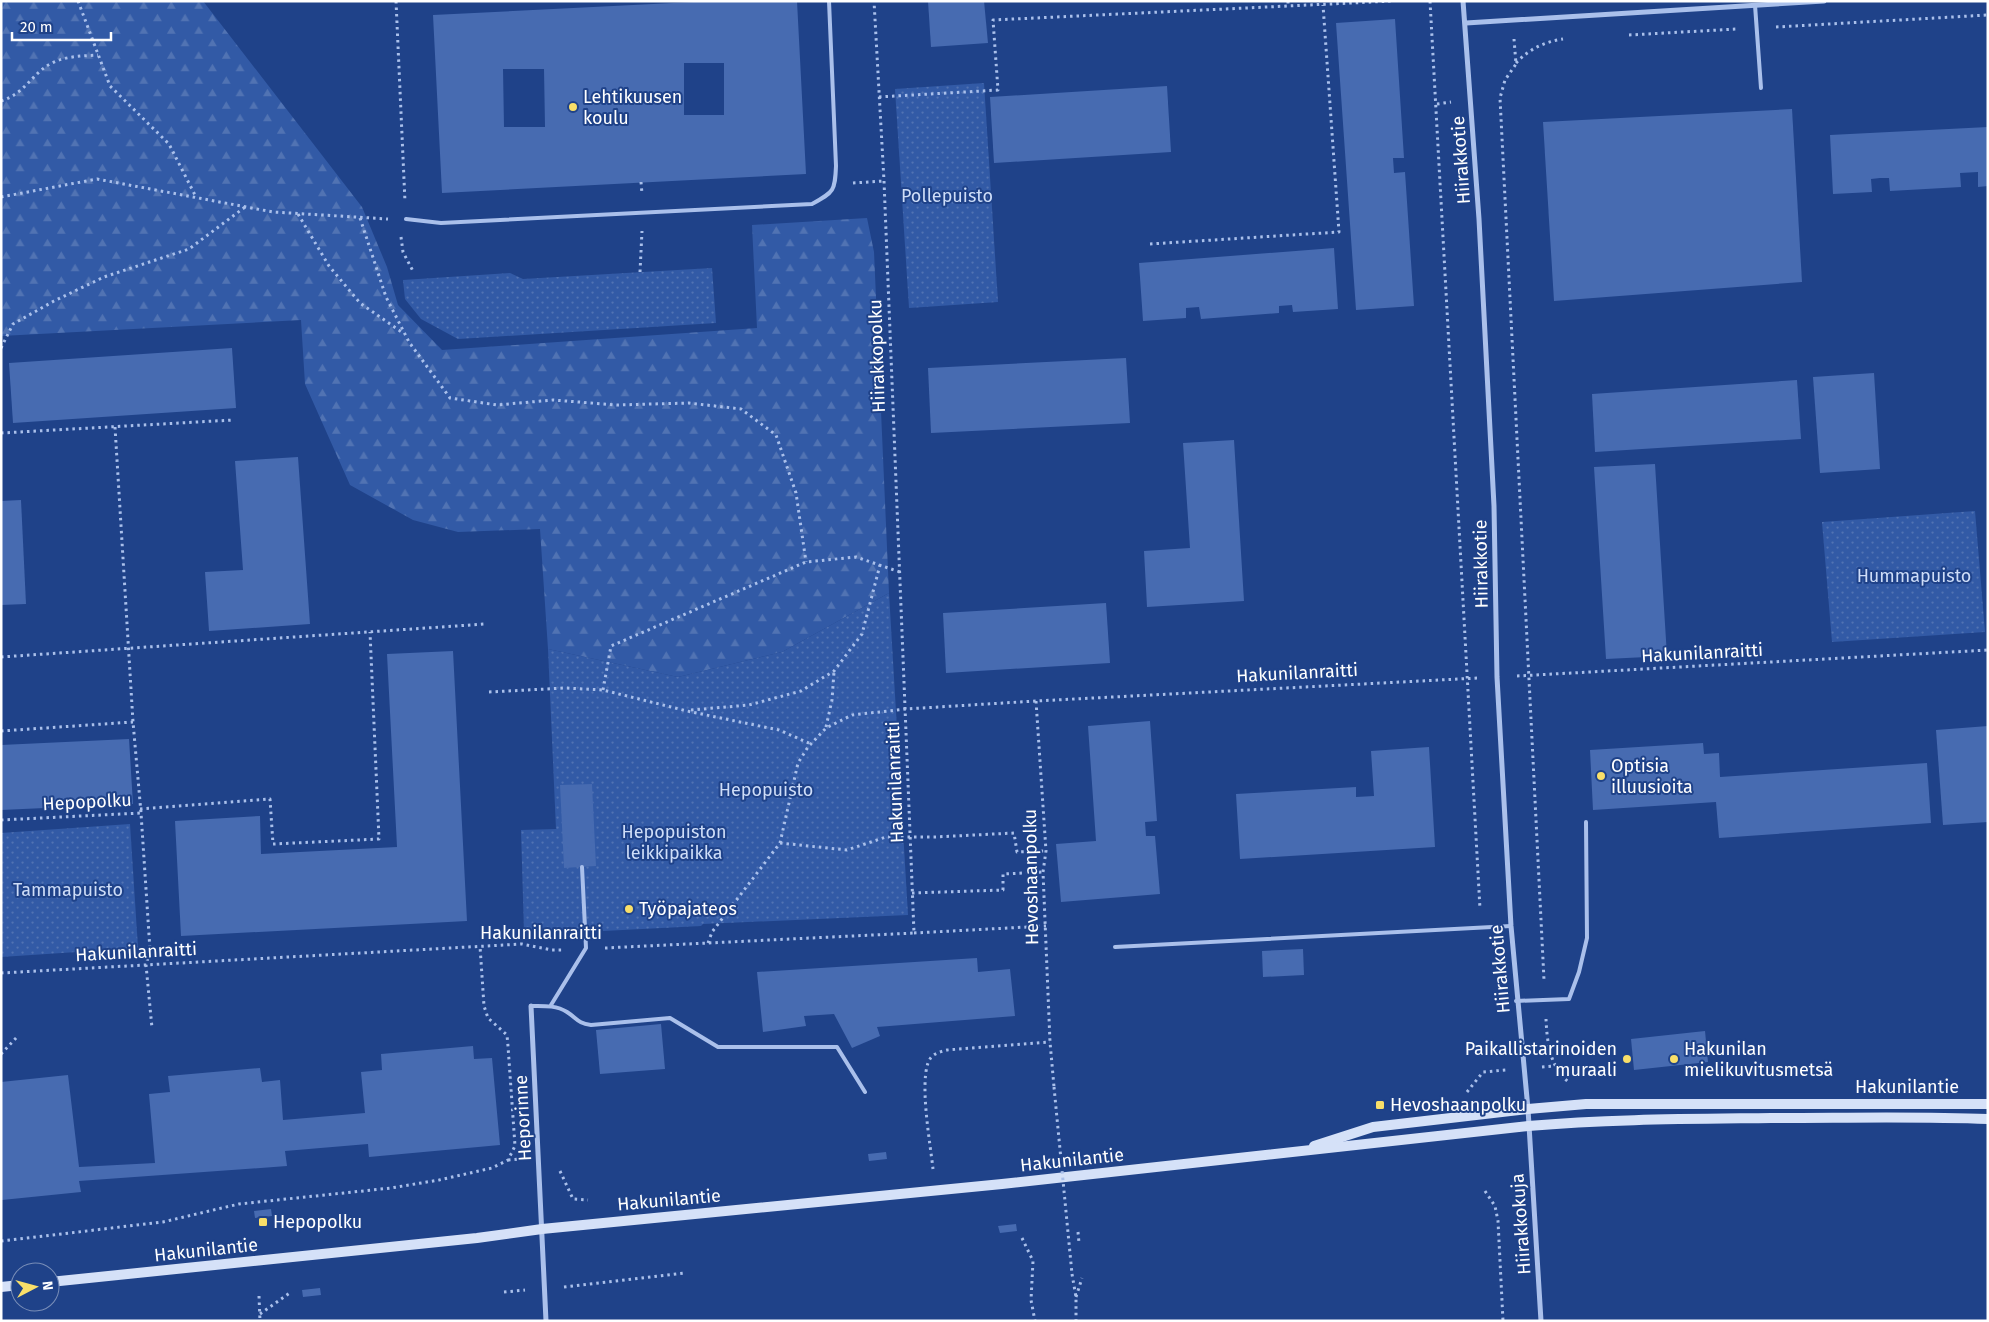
<svg xmlns="http://www.w3.org/2000/svg" width="1989" height="1322" viewBox="0 0 1989 1322" font-family="'Fira Sans',sans-serif">
<style>
.forest{fill:url(#forest-firs)}
.park{fill:url(#park-dots)}
.building{fill:#476bb1;fill-rule:evenodd}
.lines{fill:none;stroke-linecap:round;stroke-linejoin:round}
.path{stroke:#aac0eb;stroke-width:3;stroke-dasharray:2.5 4;stroke-linecap:butt}
.lane{stroke:#aac0eb;stroke-width:4}
.street{stroke:#aac0eb;stroke-width:5}
.secondary{stroke:#d5e1f8;stroke-width:10}
.path-bridge{stroke:#aac0eb;stroke-width:3;stroke-dasharray:2.5 4;stroke-linecap:butt}
.poi-dot{fill:#f9df69;stroke:#1f4289;stroke-width:2}
.labels{text-anchor:middle;dominant-baseline:central;stroke-width:4;stroke-linejoin:round;paint-order:stroke}
.poi-label{font-size:18px;fill:#fff;stroke:#1f4289;text-anchor:start}
.street-label{font-size:18px;fill:#fff;stroke:#1f4289}
.park-label{font-size:18px;fill:#ceddf8;stroke:#1f4289}
</style>
<defs>
<pattern id="forest-firs" width="22" height="20" patternUnits="userSpaceOnUse" patternTransform="scale(1.25)"><rect width="22" height="20" fill="#325aa6"/><path d="M5 1l3.5 6h-7zM16 11l3.5 6h-7z" fill="#5173b3"/></pattern>
<pattern id="park-dots" width="8" height="8" patternUnits="userSpaceOnUse" patternTransform="scale(1.25)"><rect width="8" height="8" fill="#325aa6"/><path d="M2 2h.1M6 6h.1" fill="none" stroke="#5173b3" stroke-width="1.8" stroke-linecap="round"/></pattern>
</defs>
<rect width="100%" height="100%" fill="#1f4289"/>
<path class="forest" d="M1,1H203L362,207L387,267L398,305L442,350L757,328L752,225L867,218L874,252L889,593L782,652L678,677L548,649L540,529L458,532L413,520L350,485L305,384L301,320L1,336Z"/>
<g class="park">
<path d="M984,83L998,302L909,308L895,89Z"/>
<path d="M712,268L716,323L458,339L421,319L405,299L403,280L510,273L523,279Z"/>
<path d="M1975,511L1985,632L1832,642L1822,522Z"/>
<path d="M889,593L908,915L703,924L701,926L603,931L602,928L524,932L521,830L556,829L548,649L678,677L782,652Z"/>
<path d="M130,824L138,948L1,957V833Z"/>
</g>
<g class="building">
<path d="M713,1H797L806,174L442,193L433,15ZM684,63H724V115H684ZM503,69H544L545,127H504Z"/>
<path d="M928,1H984L988,43L931,47Z"/>
<path d="M1395,19L1404,158H1393L1394,173L1405,172L1414,306L1356,310L1336,23Z"/>
<path d="M1167,86L1171,152L994,163L990,97Z"/>
<path d="M1792,109L1802,282L1554,301L1543,122Z"/>
<path d="M1988,127V186L1978,187V172L1960,173L1961,187L1890,191L1889,178H1880L1871,179L1872,192L1833,194L1830,135Z"/>
<path d="M1334,248L1338,309L1293,312L1292,305L1279,306V313L1201,319L1199,307L1186,308V318L1143,321L1139,263Z"/>
<path d="M232,348L236,408L13,423L9,363Z"/>
<path d="M1126,358L1130,423L931,433L928,368Z"/>
<path d="M1874,373L1880,469L1820,473L1813,377Z"/>
<path d="M1797,380L1801,439L1595,452L1592,394Z"/>
<path d="M1234,440L1244,601L1147,607L1144,551L1190,548L1183,443Z"/>
<path d="M298,457L310,624L209,631L205,572L243,570L235,461Z"/>
<path d="M1655,464L1667,656L1606,659L1594,467Z"/>
<path d="M21,500L26,604L1,605V501Z"/>
<path d="M1106,603L1110,663L946,673L943,613Z"/>
<path d="M453,651L467,921L181,936L175,821L260,816L261,854L397,847L387,654Z"/>
<path d="M1150,721L1157,821L1145,822L1146,836H1155L1160,894L1061,902L1056,844L1096,841L1088,726Z"/>
<path d="M1988,726V822L1943,825L1936,730Z"/>
<path d="M129,739L133,804L1,810V745Z"/>
<path d="M1703,743L1704,754L1719,753L1720,777L1927,763L1931,823L1719,838L1716,802L1593,810L1590,750Z"/>
<path d="M1429,747L1435,847L1240,859L1236,794L1356,787V797L1374,796L1371,751Z"/>
<path d="M592,784L596,866L564,868L560,785Z"/>
<path d="M1303,949L1304,975L1263,977L1262,951Z"/>
<path d="M977,958L978,972L1010,969L1015,1016L877,1027L880,1036L852,1048L834,1014L804,1016L806,1026L763,1032L757,972Z"/>
<path d="M661,1024L665,1069L600,1074L596,1030Z"/>
<path d="M1705,1031L1708,1062L1634,1070L1631,1039Z"/>
<path d="M473,1046L474,1059L492,1058L500,1145L369,1157L368,1144L285,1151L287,1166L79,1181L81,1192L2,1200L1,1082L68,1075L79,1167L155,1163L149,1094L170,1092L168,1076L260,1068L262,1082L280,1080L283,1120L365,1113L361,1072L382,1070L381,1054Z"/>
<path d="M886,1152L887,1159L869,1161L868,1154Z"/>
<path d="M271,1209L272,1216L255,1218L254,1211Z"/>
<path d="M1016,1224L1017,1231L1000,1233L998,1226Z"/>
<path d="M320,1288L321,1295L303,1297L302,1290Z"/>
</g>
<g class="lines">
<g class="path">
<path d="M78,1L110,86L169,144L196,197"/>
<path d="M396,1L405,202"/>
<path d="M1288,1V7"/>
<path d="M1430,1L1480,909"/>
<path d="M1776,27L1988,15"/>
<path d="M1629,35L1737,29"/>
<path d="M1514,39L1516,64L1505,80L1500,98L1544,980"/>
<path d="M1516,63C1529,49 1544,42 1563,39"/>
<path d="M879,97L998,90L993,20L1393,1"/>
<path d="M1,101C26,93 32,73 52,63C66,56 82,56 98,55"/>
<path d="M1437,104L1451,102"/>
<path d="M641,182L642,194"/>
<path d="M853,183L884,181"/>
<path d="M1,197L97,179L273,212L388,219"/>
<path d="M298,214L329,266L360,303L403,333"/>
<path d="M360,218L386,297L409,342L450,398L497,405L553,400L617,405L689,403L741,409L776,435L796,493L806,562"/>
<path d="M401,237L403,252L414,273"/>
<path d="M1150,244L1339,232L1323,5"/>
<path d="M640,272L642,231"/>
<path d="M1,348L13,324L54,301L104,277L189,249L245,207"/>
<path d="M115,427L133,722L141,813"/>
<path d="M1,433L233,420"/>
<path d="M1,657L485,624"/>
<path d="M1517,676L1988,650"/>
<path d="M603,690L611,646L806,562L856,557L900,572"/>
<path d="M489,692L565,688L603,690L687,711L779,730L811,744"/>
<path d="M1036,701L1046,851L1043,872L1050,1042L1054,1087"/>
<path d="M691,710L749,705L801,691L834,671L862,634L880,565"/>
<path d="M826,727L832,700L834,672"/>
<path d="M1,731L133,722"/>
<path d="M140,809L270,799L273,844L379,839L370,632"/>
<path d="M1,820L141,813L150,950L146,965L152,1028"/>
<path d="M780,843L847,850L886,837H935L1014,833L1017,852L1046,851"/>
<path d="M912,893L1003,890V874L1043,872"/>
<path d="M914,933L1046,926"/>
<path d="M708,943L712,932L780,843L798,763L808,747L826,728L852,715L906,709L1036,701L1478,678"/>
<path d="M605,948L914,933L884,181L874,1"/>
<path d="M1,973L522,944L552,950H562"/>
<path d="M1546,1019C1547,1042 1550,1069 1570,1083"/>
<path d="M1,1054L17,1037"/>
<path d="M1542,1067L1554,1066"/>
<path d="M1467,1092L1483,1072L1506,1070"/>
<path d="M508,1160L520,1159"/>
<path d="M933,1169C930,1142 920,1086 928,1063C931,1054 939,1052 947,1050L1050,1042"/>
<path d="M560,1171L573,1199L588,1200"/>
<path d="M1485,1191L1495,1206L1498,1221L1503,1321"/>
<path d="M1078,1232L1079,1243"/>
<path d="M1022,1238L1033,1261L1031,1300L1035,1321"/>
<path d="M1,1241L163,1222L239,1204L391,1188L439,1180L492,1168L508,1160L515,1146L508,1046L507,1035L488,1018L484,1006L480,946"/>
<path d="M1072,1274L1076,1297V1321"/>
<path d="M564,1287L685,1273"/>
<path d="M504,1292L525,1290"/>
<path d="M259,1296L260,1321"/>
<path d="M1076,1297L1082,1278"/>
<path d="M260,1314L291,1292"/>
</g>
<g class="lane">
<path d="M1755,5L1761,88"/>
<path d="M406,219L441,223L812,204C834,192 835,191 836,166L829,1"/>
<path d="M1115,947L1511,926"/>
<path d="M1516,1001L1569,999L1579,972L1587,938L1586,822"/>
<path d="M551,1005L586,948L582,867"/>
<path d="M531,1006C543,1006 556,1005 567,1012C578,1019 577,1023 591,1025L670,1018L718,1047H837L865,1092"/>
</g>
<g class="street">
<path d="M1463,1L1479,219L1494,506L1497,677L1511,926L1528,1109L1541,1321"/>
<path d="M1466,23L1824,1"/>
<path d="M531,1006L546,1321"/>
</g>
<g class="secondary">
<path d="M1314,1146L1373,1127L1528,1109L1586,1104H1988"/>
<path d="M50,1282L477,1238L542,1229L1002,1184L1528,1126C1609,1119 1690,1119 1771,1118C1843,1118 1916,1116 1988,1119"/>
<path d="M1,1287L20,1285"/>
</g>
<path class="path-bridge" d="M1054,1087L1072,1274"/>
</g>
<g class="poi-dot">
<circle cx="573" cy="107" r="5"/>
<circle cx="1601" cy="776" r="5"/>
<circle cx="629" cy="909" r="5"/>
<circle cx="1627" cy="1059" r="5"/>
<circle cx="1674" cy="1059" r="5"/>
<rect x="1375" y="1100" width="10" height="10" rx="2.5"/>
<rect x="258" y="1217" width="10" height="10" rx="2.5"/>
</g>
<g class="labels">
<g class="poi-label">
<text x="583" y="97">Lehtikuusen<tspan x="583" dy="21">koulu</tspan></text>
<text x="1611" y="766">Optisia<tspan x="1611" dy="21">illuusioita</tspan></text>
<text x="639" y="909">Työpajateos</text>
<text x="1617" y="1049" text-anchor="end">Paikallistarinoiden<tspan x="1617" dy="21">muraali</tspan></text>
<text x="1684" y="1049">Hakunilan<tspan x="1684" dy="21">mielikuvitusmetsä</tspan></text>
<text x="1390" y="1105">Hevoshaanpolku</text>
<text x="273" y="1222">Hepopolku</text>
</g>
<g class="street-label">
<text transform="translate(1461 160) rotate(-94)">Hiirakkotie</text>
<text transform="translate(877 356) rotate(-92)">Hiirakkopolku</text>
<text transform="translate(1481 564) rotate(-91)">Hiirakkotie</text>
<text transform="translate(1702 653) rotate(-3)">Hakunilanraitti</text>
<text transform="translate(1297 673) rotate(-3)">Hakunilanraitti</text>
<text transform="translate(895 782) rotate(-92)">Hakunilanraitti</text>
<text transform="translate(87 802) rotate(-3)">Hepopolku</text>
<text transform="translate(1031 877) rotate(-91)">Hevoshaanpolku</text>
<text x="541" y="933">Hakunilanraitti</text>
<text transform="translate(136 952) rotate(-3)">Hakunilanraitti</text>
<text transform="translate(1500 969) rotate(-95)">Hiirakkotie</text>
<text x="1907" y="1087">Hakunilantie</text>
<text transform="translate(523 1118) rotate(-93)">Heporinne</text>
<text transform="translate(1072 1160) rotate(-6)">Hakunilantie</text>
<text transform="translate(669 1200) rotate(-5)">Hakunilantie</text>
<text transform="translate(1521 1224) rotate(-94)">Hiirakkokuja</text>
<text transform="translate(206 1250) rotate(-6)">Hakunilantie</text>
</g>
<g class="park-label">
<text x="947" y="196">Pollepuisto</text>
<text x="1914" y="576">Hummapuisto</text>
<text x="766" y="790">Hepopuisto</text>
<text x="674" y="832">Hepopuiston<tspan x="674" dy="21">leikkipaikka</tspan></text>
<text x="68" y="890">Tammapuisto</text>
</g>
</g>
<rect width="1989" height="1322" fill="none" stroke="#ffffff" stroke-width="5"/>
<g transform="translate(35 1287) rotate(84)"><circle r="24" fill="#1f4289" stroke="#798eb8"/>
<path d="M0-4L9 19L0 12L-9 19Z" fill="#f9df69"/>
<text y="-8" font-size="14" font-weight="bold" text-anchor="middle" fill="#ffffff">N</text>
</g>
<path d="M12 32v8h99v-8" fill="none" stroke="#ffffff" stroke-width="2.5"/>
<text x="20" y="32" font-size="15" fill="#ffffff" stroke="#1f4289" stroke-width="4" paint-order="stroke">20 m</text>
</svg>
